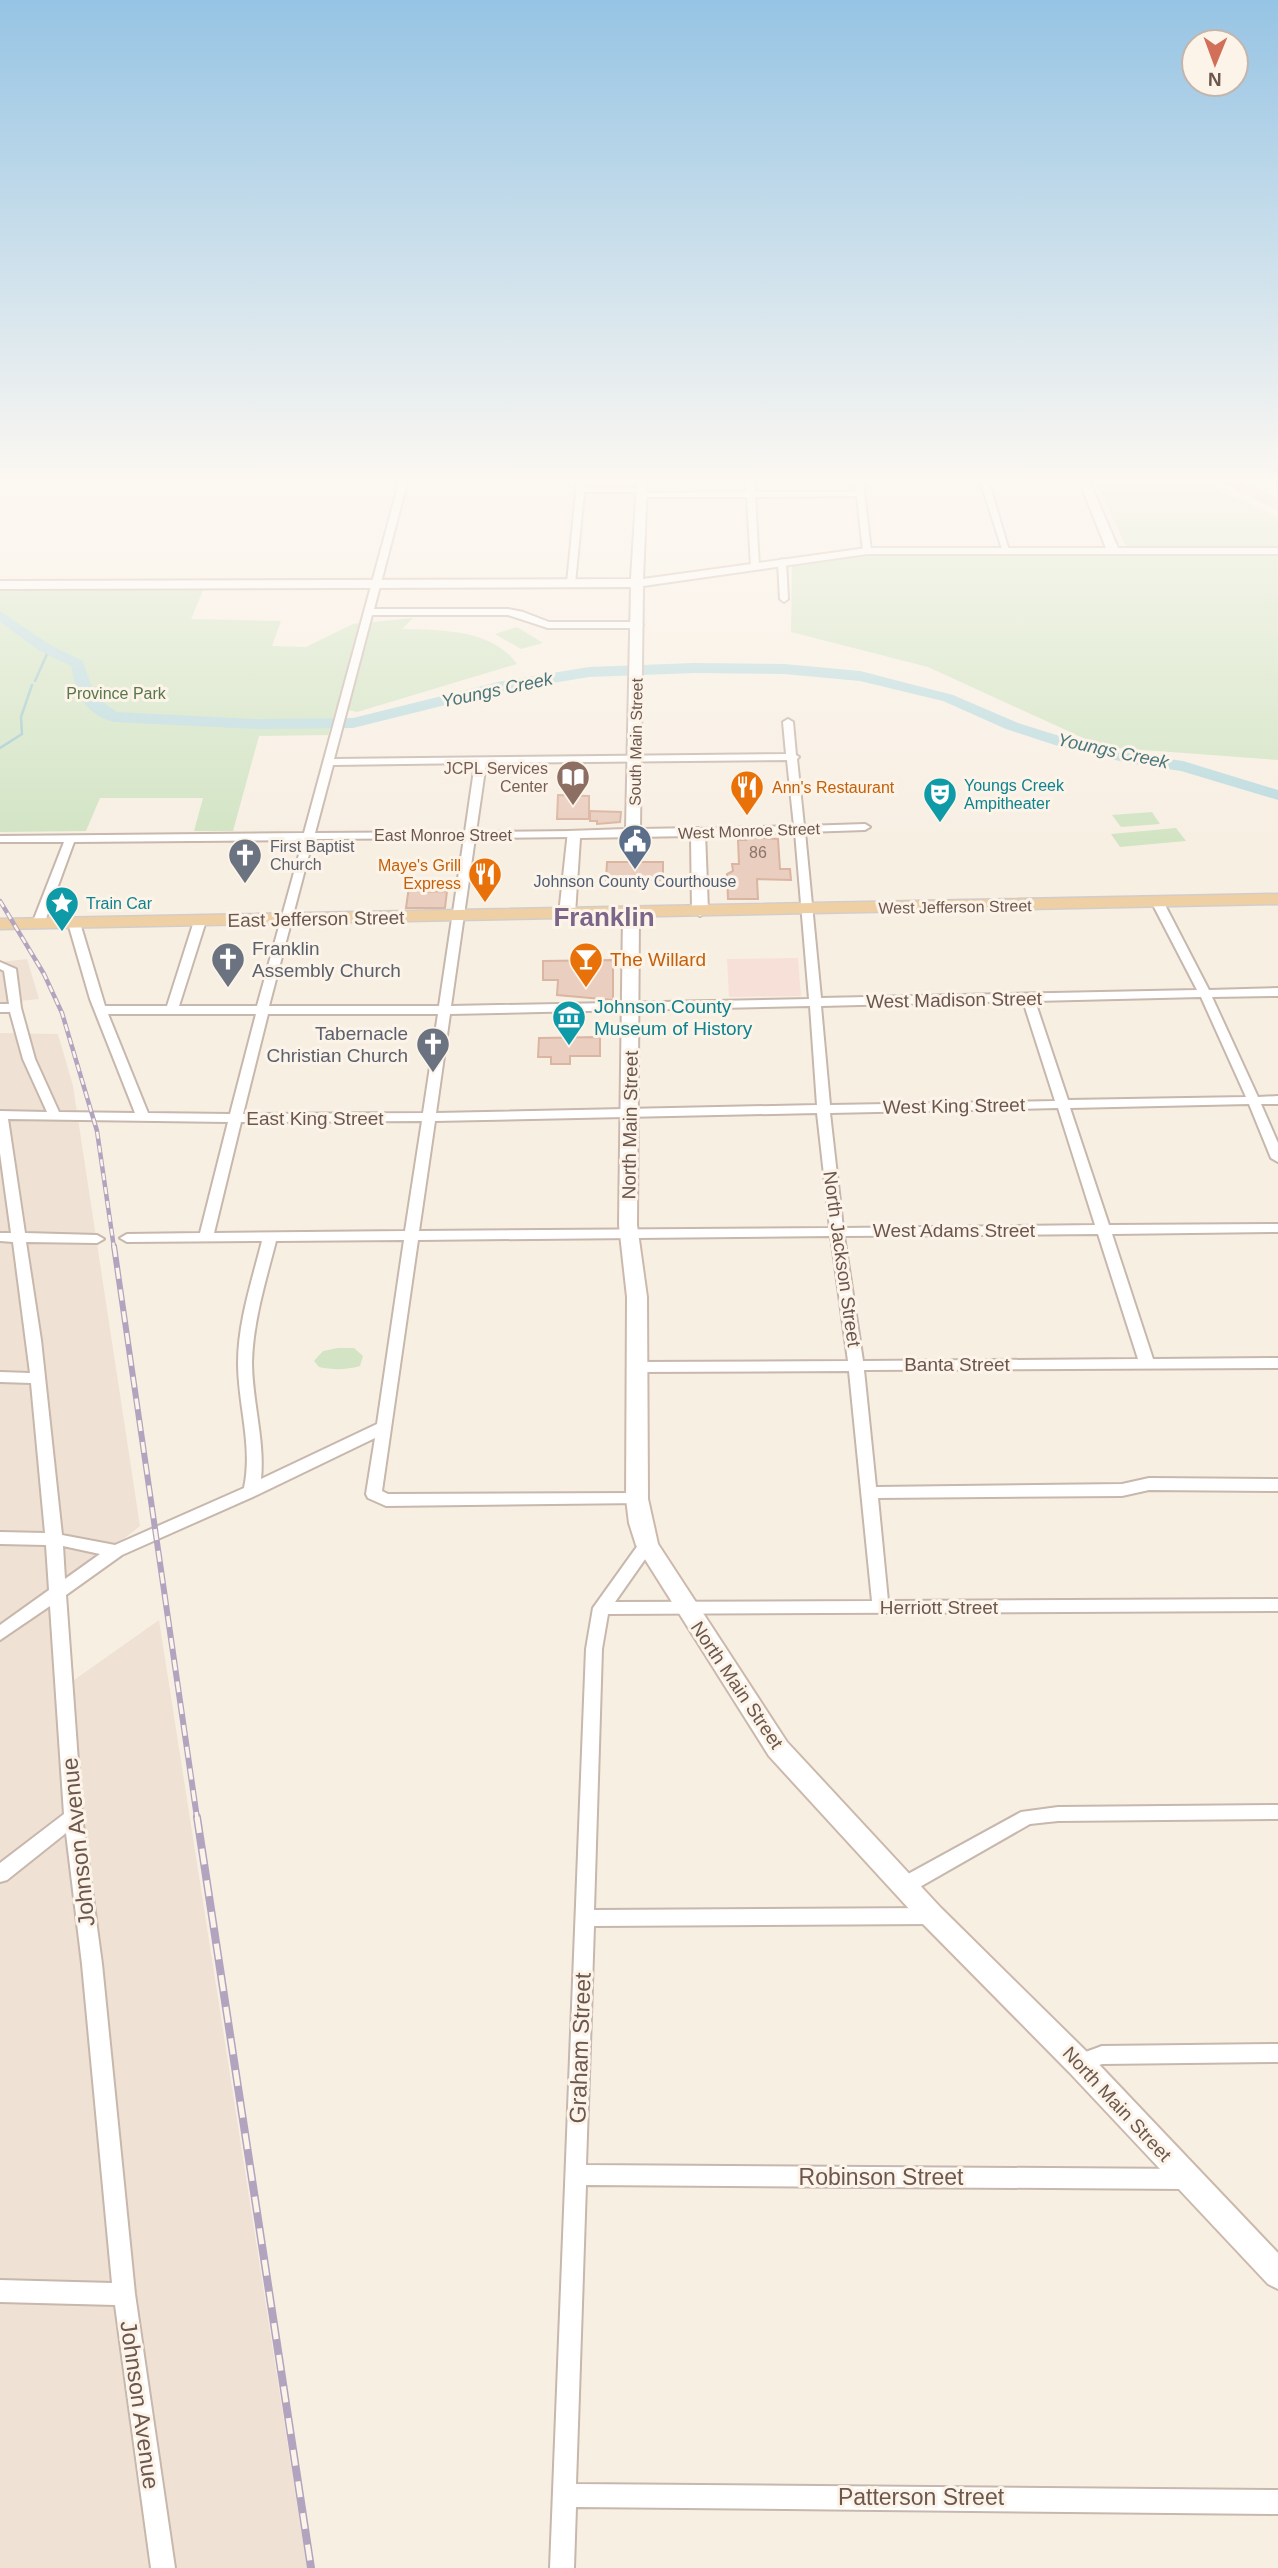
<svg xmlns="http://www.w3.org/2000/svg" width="1278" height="2568" viewBox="0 0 1278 2568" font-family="Arial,sans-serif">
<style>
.residential{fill:#efe1d3}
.commercial{fill:#f7e0d8}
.green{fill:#d2e4c4}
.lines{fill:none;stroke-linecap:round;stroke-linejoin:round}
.stream{stroke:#a2cacf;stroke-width:2.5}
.river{fill:#bbdbdf;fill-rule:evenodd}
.building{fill:#eacebf;stroke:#dab5a1;stroke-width:2}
.street-casing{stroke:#c7b7ac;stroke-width:4}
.secondary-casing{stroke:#ccb9ac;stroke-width:4}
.primary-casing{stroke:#d3cdca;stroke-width:3}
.street{fill:#fff;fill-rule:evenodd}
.secondary{fill:#fff;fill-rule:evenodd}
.primary{fill:#efd0a4;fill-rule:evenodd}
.rail-far2-casing{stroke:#b2a4bf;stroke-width:4.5}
.rail-far1-casing{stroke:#b2a4bf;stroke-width:6}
.rail-casing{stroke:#b2a4bf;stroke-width:8}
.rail-far2{stroke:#fcf4e9;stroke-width:2.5;stroke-dasharray:7;stroke-linecap:butt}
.rail-far1{stroke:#fcf4e9;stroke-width:3.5;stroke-dasharray:11;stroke-linecap:butt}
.rail{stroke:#fcf4e9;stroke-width:5;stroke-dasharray:16;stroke-linecap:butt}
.labels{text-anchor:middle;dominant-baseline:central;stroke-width:6;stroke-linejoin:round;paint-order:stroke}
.far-park-label{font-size:16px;fill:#58774a;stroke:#fcf4e9}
.far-street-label{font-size:16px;fill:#6d574d;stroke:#fcf4e9}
.far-education-label{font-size:16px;fill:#785e54;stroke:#fcf4e9;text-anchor:end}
.far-culture-label{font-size:16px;fill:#0d838f;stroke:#fcf4e9;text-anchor:start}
.far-food-label{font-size:16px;fill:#c56008;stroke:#fcf4e9;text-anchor:start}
.far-worship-label{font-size:16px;fill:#5b616d;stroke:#fcf4e9;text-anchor:start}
.number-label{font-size:16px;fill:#8c756a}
.far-service-label{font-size:16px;fill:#4e5e75;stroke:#fcf4e9}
.far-water-label{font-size:18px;font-style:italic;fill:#4a777d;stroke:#fcf4e9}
.street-label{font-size:19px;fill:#6d574d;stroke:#fcf4e9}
.worship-label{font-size:19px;fill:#5b616d;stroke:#fcf4e9;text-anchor:start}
.food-label{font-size:19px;fill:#c56008;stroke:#fcf4e9;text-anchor:start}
.culture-label{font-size:19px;fill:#0d838f;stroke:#fcf4e9;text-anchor:start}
.near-street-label{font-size:23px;fill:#6d574d;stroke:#fcf4e9}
.district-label{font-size:26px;font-weight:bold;fill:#7b6589;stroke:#fcf4e9}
</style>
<rect width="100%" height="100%" fill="#f8efe3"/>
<g class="residential">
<path d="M27,959L39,999L0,1003V962Z"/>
<path d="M0,1033L58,1034L73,1086L140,1526L66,1584L74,1680L159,1620L307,2568H0Z"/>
</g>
<path class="commercial" d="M798,958L801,996L729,997L727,959Z"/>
<g class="green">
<path d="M1097,483H1207L1278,518V760L1103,747L928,667L791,632L792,566L849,555L1129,553Z"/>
<path d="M204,588L191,619L281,621L272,646L306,647L353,624L413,618L402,629C441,630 492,629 517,664L357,712L336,707L328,735L259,736L233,831H194L203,798H100L86,831L0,832V589Z"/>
<path d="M517,627L543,643L521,649L495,634Z"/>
<path d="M1152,812L1160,824L1121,827L1112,815Z"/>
<path d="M1176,828L1186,841L1120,847L1111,834Z"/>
<path d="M338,1348H354L363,1356L360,1366C347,1370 332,1370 319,1367L314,1361L323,1351Z"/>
</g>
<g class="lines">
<g class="stream">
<path d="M35,681L47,654L45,648"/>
<path d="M0,748L22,734L21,717L32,685"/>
</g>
<path class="river" d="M0,611L50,645L83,661L95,697L117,712L254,719L353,718L498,682L589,667L694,663L784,664L860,671L953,695L1018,723L1069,739L1128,753L1183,761L1278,790V800L1181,771L1128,763L1058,746L1006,729L943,701L860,681L784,674L694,673L589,677L498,692L353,728L254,729L114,722C85,715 76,693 71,666L40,651L0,622Z"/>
</g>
<g class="building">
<path d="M558,795L589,796V819H557Z"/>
<path d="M590,811L621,812L620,822L597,824V821H590Z"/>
<path d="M745,837L778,839L780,869H790L791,880L757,879L758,899H728L727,874L733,871L732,864H739L738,840H746Z"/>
<path d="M607,862H663V880H606Z"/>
<path d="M410,879H422L421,892L447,891L445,908H406Z"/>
<path d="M613,960V1000L557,995L558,980H543V961Z"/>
<path d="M600,1037V1056H570V1064H551V1057H538L539,1038Z"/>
</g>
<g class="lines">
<g class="street-casing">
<g id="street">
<path d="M399,483H407L374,609H508L523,612L549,622H638L643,625L638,628H548L508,615H372L334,759L786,754L783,722L788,719L793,722L796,755L799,757L797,759L804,826L865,824L870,827L865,830L805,832L821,998L1197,990L1152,903L1158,900L1164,903L1209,990L1278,988V996L1212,997L1258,1097L1278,1096V1104H1261L1278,1143V1162L1271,1158L1249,1104L1070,1108L1109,1225L1278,1224V1232L1112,1234L1153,1359L1278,1358V1368L864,1370L876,1487L1122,1484L1149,1478L1278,1479V1491L1149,1490L1122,1496L878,1498L888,1601L1278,1599V1611L608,1614L602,1649L594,1910L932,1908L939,1910L941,1916L939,1922L932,1924L594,1926L586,2165L1186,2169L1193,2172L1196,2179L1193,2186L1186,2189L586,2185L576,2484L1278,2490V2514L576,2507L574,2568H550L586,1649L593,1608L641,1541H653L655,1545L615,1602L872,1601L849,1371L637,1372L630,1367L637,1362L848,1361L831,1236L418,1240L382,1491L388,1494L637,1493L643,1495L645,1499L643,1503L386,1506L368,1498L366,1494L375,1438L257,1495L122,1555L66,1595L82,1817L102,1964L135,2294L175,2568H151L115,2305L0,2302V2280L112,2283L82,1964L66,1833L7,1880L0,1882V1863L64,1814L50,1606L0,1640V1625L49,1590L46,1545L0,1544V1532L45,1533L31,1383L0,1382V1372L30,1373L13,1242L0,1241V1233H11L0,1153V1111L47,1112L23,1059L10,1012H0V1004H9L4,971L0,969V962L16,969L21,1008L35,1059L59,1112L135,1113L90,999L68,923L74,920L80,923L105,1006H167L194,921L200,918L206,921L179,1006H257L303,840L74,842L44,924L38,927L32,924L64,842H0V836L304,833ZM787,760L794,826L698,829L693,832L698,835L795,832L809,999L451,1006L475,838L573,837L578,834L573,831L476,832L486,763ZM475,763L465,832L315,833L333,765ZM464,838L439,1006H269L313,839ZM1201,997L1246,1097L1068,1100L1035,1001ZM1023,1001L1055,1101L830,1105L821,1006ZM810,1006L817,1105L436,1113L450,1014ZM108,1014H256L230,1114L148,1113ZM268,1014H438L423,1113L243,1114ZM1058,1108L1095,1225L843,1228L830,1113ZM817,1113L830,1228L419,1231L435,1121ZM8,1119L228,1122L200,1233L127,1234L120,1238L127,1242L262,1241C252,1281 238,1322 238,1363C238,1405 253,1446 244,1488L115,1545L62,1535L41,1340L26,1242L97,1243L104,1239L97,1235L25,1233ZM422,1121L405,1231L214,1233L241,1122ZM1098,1234L1138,1359L863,1361L844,1236ZM404,1240L377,1424L261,1479C265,1440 252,1401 252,1362C253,1321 266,1280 276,1241ZM63,1546L100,1554L65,1579Z"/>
<path d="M577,483H585V488H642L646,490L642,492H584L575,583L571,586L567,583Z"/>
<path d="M746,483H754L755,492H856L855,483H863L871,551L867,554L863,551L857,496L755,497L759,566L755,569L751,566L747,497H642L638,495L642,493L747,492Z"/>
<path d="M981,483H989L1010,554L1003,552Z"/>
<path d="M782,559L786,562L788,599L784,602L780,599L778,562Z"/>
<path d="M1278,1805V1819L1058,1821L1030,1824L911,1892L904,1894L897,1892L895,1886L897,1880L1021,1812L1058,1807Z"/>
<path d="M1278,2044V2062L1102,2064L1079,2072L1072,2069L1069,2063L1072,2057L1102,2046Z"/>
</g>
</g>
<g class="secondary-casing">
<g id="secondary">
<path d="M637,483H647L643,579L867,548H1106L1080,483H1090L1118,548H1278V554H867L643,586L640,829L698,828L705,832L708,911L700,916L692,911L691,836L580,838L575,914L567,919L559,914L568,831L626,829L631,587L0,589V581L631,579Z"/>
<path d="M631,908L639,913L637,1225L647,1297L648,1499L658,1544L787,1742L941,1908L1089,2054L1278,2253V2289L1268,2284L1069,2072L923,1924L769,1756L636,1545L629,1523L626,1499L627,1297L619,1225L623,913Z"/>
</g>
</g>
<g class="primary-casing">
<g id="primary">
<path d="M1225,483H1240L1278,500V509Z"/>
<path d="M1278,894V904L0,929V919Z"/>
</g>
</g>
<use href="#street" class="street"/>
<use href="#secondary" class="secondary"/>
<use href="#primary" class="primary"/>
<g class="rail-far2-casing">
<path id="rail-far2" d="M0,901L44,974L62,1013L97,1131L114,1248"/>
</g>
<g class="rail-far1-casing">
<path id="rail-far1" d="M114,1246L197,1818"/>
</g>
<g class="rail-casing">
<path id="rail" d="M197,1817L311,2568"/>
</g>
<use href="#rail-far2" class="rail-far2"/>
<use href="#rail-far1" class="rail-far1"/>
<use href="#rail" class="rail"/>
</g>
<linearGradient id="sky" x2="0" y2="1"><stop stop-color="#96c4e4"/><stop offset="0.57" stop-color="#fcf8f2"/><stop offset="1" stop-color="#fcf8f2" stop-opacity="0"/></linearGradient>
<rect width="1278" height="842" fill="url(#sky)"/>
<defs>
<g id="library-pin" transform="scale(1.75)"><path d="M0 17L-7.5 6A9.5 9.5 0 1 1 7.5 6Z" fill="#8d6e63" stroke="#fcf4e9"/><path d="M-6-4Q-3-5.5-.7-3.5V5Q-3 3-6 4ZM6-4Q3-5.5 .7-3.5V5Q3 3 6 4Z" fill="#fff"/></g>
<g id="restaurant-pin" transform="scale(1.75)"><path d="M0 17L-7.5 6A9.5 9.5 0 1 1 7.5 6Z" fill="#e8710a" stroke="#fcf4e9"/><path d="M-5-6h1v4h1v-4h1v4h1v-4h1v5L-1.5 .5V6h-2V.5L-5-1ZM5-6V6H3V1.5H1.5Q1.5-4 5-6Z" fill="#fff"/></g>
<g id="theatre-pin" transform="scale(1.75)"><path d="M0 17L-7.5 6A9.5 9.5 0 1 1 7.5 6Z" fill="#0f9aa8" stroke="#fcf4e9"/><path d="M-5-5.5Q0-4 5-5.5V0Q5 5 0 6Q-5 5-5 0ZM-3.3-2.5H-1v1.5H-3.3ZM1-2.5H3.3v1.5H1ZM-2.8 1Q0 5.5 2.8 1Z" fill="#fff"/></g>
<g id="civic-pin" transform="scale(1.75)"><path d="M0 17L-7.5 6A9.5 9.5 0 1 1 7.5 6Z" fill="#5c6f8a" stroke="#fcf4e9"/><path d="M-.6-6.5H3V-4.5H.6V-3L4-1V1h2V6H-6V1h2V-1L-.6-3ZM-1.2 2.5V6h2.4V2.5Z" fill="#fff"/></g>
<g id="church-pin" transform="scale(1.75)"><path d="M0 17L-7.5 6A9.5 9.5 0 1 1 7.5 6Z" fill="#6b7280" stroke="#fcf4e9"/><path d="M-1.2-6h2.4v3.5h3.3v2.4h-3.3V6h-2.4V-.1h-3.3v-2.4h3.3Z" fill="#fff"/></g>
<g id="sight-pin" transform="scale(1.75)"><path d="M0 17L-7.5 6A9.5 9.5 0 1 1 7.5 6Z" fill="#0f9aa8" stroke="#fcf4e9"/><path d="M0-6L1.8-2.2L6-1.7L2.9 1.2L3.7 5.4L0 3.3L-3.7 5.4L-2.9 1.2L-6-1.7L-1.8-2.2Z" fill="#fff"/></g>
<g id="bar-pin" transform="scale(1.75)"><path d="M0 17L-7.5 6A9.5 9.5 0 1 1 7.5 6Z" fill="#e8710a" stroke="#fcf4e9"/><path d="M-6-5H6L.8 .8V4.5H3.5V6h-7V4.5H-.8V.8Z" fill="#fff"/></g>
<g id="museum-pin" transform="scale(1.75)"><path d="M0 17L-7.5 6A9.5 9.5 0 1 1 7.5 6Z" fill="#0f9aa8" stroke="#fcf4e9"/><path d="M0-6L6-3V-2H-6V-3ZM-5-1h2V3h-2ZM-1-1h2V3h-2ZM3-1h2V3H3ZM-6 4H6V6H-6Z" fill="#fff"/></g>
</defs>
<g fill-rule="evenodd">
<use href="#library-pin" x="573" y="777"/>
<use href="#restaurant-pin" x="747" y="787"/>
<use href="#theatre-pin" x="940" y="794"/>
<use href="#civic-pin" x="635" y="841"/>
<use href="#church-pin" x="245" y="855"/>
<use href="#restaurant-pin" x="485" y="874"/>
<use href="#sight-pin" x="62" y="903"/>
<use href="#church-pin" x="228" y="959"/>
<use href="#bar-pin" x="586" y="959"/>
<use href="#museum-pin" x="569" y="1017"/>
<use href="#church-pin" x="433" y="1044"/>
</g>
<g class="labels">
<g class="far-park-label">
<text x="116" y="693">Province Park</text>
</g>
<g class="far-street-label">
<text transform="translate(636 742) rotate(-89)">South Main Street</text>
<text transform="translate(749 831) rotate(-2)">West Monroe Street</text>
<text x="443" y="835">East Monroe Street</text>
<text transform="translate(955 907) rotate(-1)">West Jefferson Street</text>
</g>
<g class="far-education-label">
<text x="548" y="768">JCPL Services<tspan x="548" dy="18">Center</tspan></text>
</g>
<g class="far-culture-label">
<text x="964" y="785">Youngs Creek<tspan x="964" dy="18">Ampitheater</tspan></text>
<text x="86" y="903">Train Car</text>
</g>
<g class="far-food-label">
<text x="772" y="787">Ann's Restaurant</text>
<text x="461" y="865" text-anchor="end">Maye's Grill<tspan x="461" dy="18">Express</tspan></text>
</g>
<g class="far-worship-label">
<text x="270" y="846">First Baptist<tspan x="270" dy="18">Church</tspan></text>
</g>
<g class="number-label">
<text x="758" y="852">86</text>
</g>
<g class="far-service-label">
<text x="635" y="881">Johnson County Courthouse</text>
</g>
<g class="far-water-label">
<text transform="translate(497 690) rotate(-12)">Youngs Creek</text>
<text transform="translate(1113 751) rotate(12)">Youngs Creek</text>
</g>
<g class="street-label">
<text transform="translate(316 919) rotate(-1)">East Jefferson Street</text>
<text transform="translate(954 1000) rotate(-1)">West Madison Street</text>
<text transform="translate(954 1106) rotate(-1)">West King Street</text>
<text x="315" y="1118">East King Street</text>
<text transform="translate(630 1125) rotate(-89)">North Main Street</text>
<text x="954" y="1230">West Adams Street</text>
<text transform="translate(842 1259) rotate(82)">North Jackson Street</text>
<text x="957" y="1364">Banta Street</text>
<text x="939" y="1607">Herriott Street</text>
<text transform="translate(737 1685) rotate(56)">North Main Street</text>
<text transform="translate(1117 2104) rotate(47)">North Main Street</text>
</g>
<g class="worship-label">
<text x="252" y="948">Franklin<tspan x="252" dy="22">Assembly Church</tspan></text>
<text x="408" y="1033" text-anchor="end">Tabernacle<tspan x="408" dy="22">Christian Church</tspan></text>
</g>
<g class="food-label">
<text x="610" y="959">The Willard</text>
</g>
<g class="culture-label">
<text x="594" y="1006">Johnson County<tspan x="594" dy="22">Museum of History</tspan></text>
</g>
<g class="near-street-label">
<text transform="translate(78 1842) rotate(-96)">Johnson Avenue</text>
<text transform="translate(580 2048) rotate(-88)">Graham Street</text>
<text x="881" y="2177">Robinson Street</text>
<text transform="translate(140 2405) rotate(82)">Johnson Avenue</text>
<text x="921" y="2497">Patterson Street</text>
</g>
<g class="district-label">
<text x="604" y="917">Franklin</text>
</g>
</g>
<g transform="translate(1215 63) rotate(181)"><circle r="33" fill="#fcf4e9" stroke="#c3b5ab" stroke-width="2"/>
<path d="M0-5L12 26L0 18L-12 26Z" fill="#d26f58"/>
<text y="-10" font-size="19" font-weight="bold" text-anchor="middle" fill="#6d574d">N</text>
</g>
</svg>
